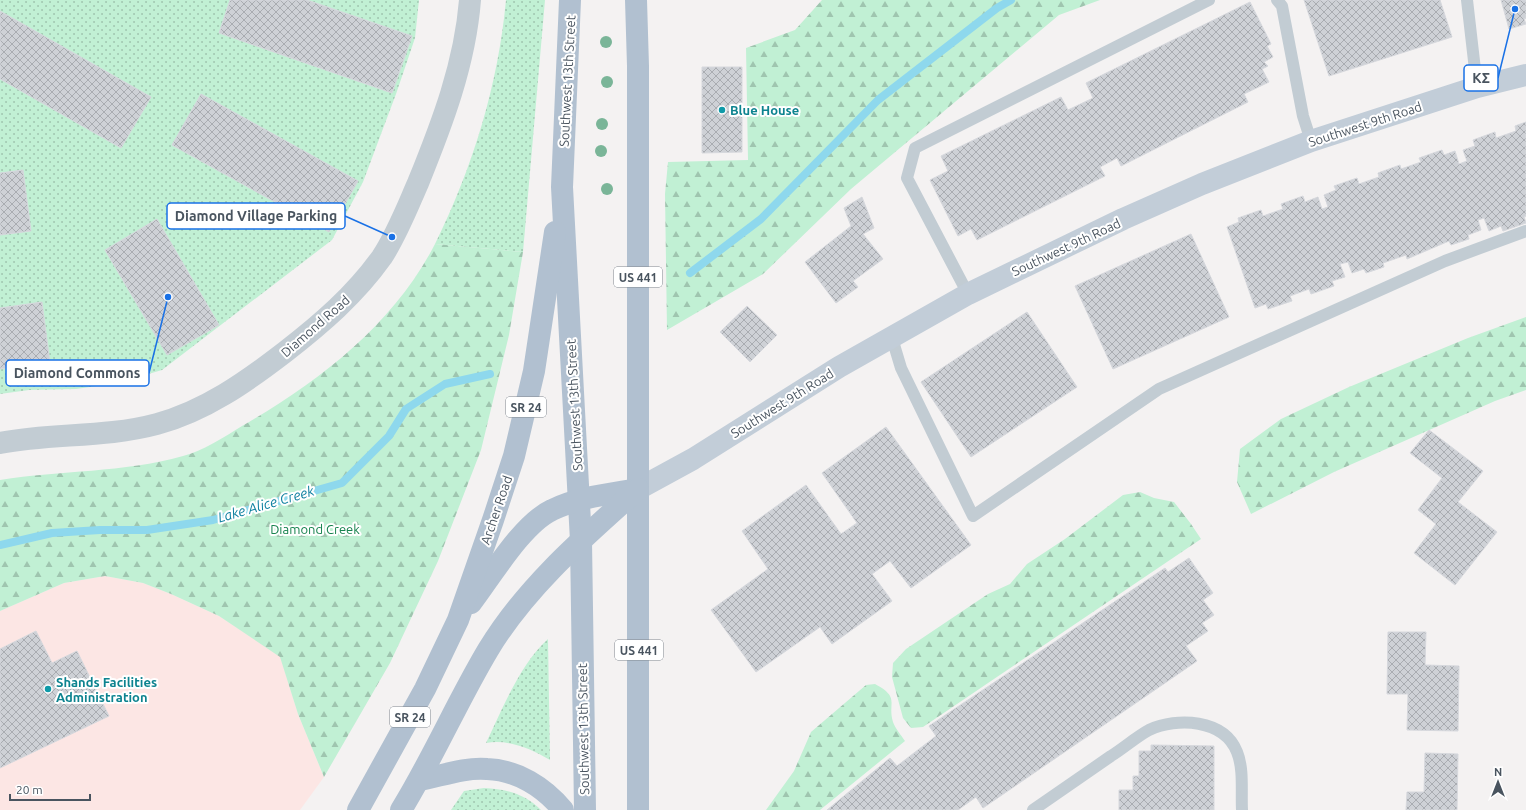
<svg xmlns="http://www.w3.org/2000/svg" width="1526" height="810" viewBox="0 0 1526 810" font-family="Ubuntu,sans-serif">
<style>
.medical{fill:#fce6e4}
.grass{fill:url(#grass-dots)}
.forest{fill:url(#forest-firs)}
.lines{fill:none;stroke-linecap:round;stroke-linejoin:round}
.stream{stroke:#8ed8ed;stroke-width:8}
.building{fill:url(#building-cross-hatch);stroke:#d6d8dd}
.lane{stroke:#c2ccd3;stroke-width:12}
.street{stroke:#c2ccd3;stroke-width:22}
.secondary{stroke:#c2cdd8;stroke-width:22}
.primary{stroke:#b1c0d0;stroke-width:22}
.tree{fill:#7ab598}
.culture-dot{fill:#0f9aa8;stroke:#fff;stroke-width:1.5}
.labels{text-anchor:middle;dominant-baseline:central;stroke-width:4;stroke-linejoin:round;paint-order:stroke}
.shield{fill:#fff;stroke:#80878f;stroke-width:1}
.shield-label{font-size:12px;font-weight:bold;fill:#49545f}
.street-label{font-size:13px;fill:#49545f;stroke:#fff}
.culture-label{font-size:13px;font-weight:bold;fill:#0d838f;stroke:#fff;text-anchor:start}
.park-label{font-size:13px;fill:#17834e;stroke:#fff}
.water-label{font-size:14px;font-style:italic;fill:#0c7f9f;stroke:#fff}
.leader{fill:none;stroke:#1971e6;stroke-width:1.5}
.callout-dot{fill:#1971e6;stroke:#fff;stroke-width:1.5}
.callout{fill:#fff;stroke:#1971e6;stroke-width:1.5}
.callout-label{font-size:14px;text-anchor:middle;font-weight:bold;fill:#49545f}
</style>
<defs>
<pattern id="grass-dots" width="8" height="8" patternUnits="userSpaceOnUse"><rect width="8" height="8" fill="#c1f0d4"/><path d="M2 2h.1M6 6h.1" fill="none" stroke="#9fc5af" stroke-width="1.8" stroke-linecap="round"/></pattern>
<pattern id="forest-firs" width="22" height="20" patternUnits="userSpaceOnUse"><rect width="22" height="20" fill="#c1f0d4"/><path d="M5 1l3.5 6h-7zM16 11l3.5 6h-7z" fill="#9fc5af"/></pattern>
<pattern id="building-cross-hatch" width="8" height="8" patternUnits="userSpaceOnUse"><rect width="8" height="8" fill="#ced1d6"/><path d="M0 0l8 8M0 8l8-8" fill="none" stroke="#a9acb1"/></pattern>
</defs>
<rect width="100%" height="100%" fill="#f4f2f2"/>
<path class="medical" d="M105,576L143,583L171,594L219,616L280,656L298,714L324,777L300,810H0V611L64,583Z"/>
<g class="grass">
<path d="M0,0H419L415,38L396,94L363,182L332,240L162,370L118,383L76,389L29,390L0,394Z"/>
<path d="M506,0H545L523,252L435,244C473,167 498,85 506,0Z"/>
<path d="M548,639L550,760C531,749 509,739 486,743C502,710 520,664 548,639Z"/>
<path d="M484,788C506,789 525,794 541,810H451L464,791Z"/>
</g>
<g class="forest">
<path d="M822,0H1100L1059,15L851,189L763,274L667,330L665,194L668,162L748,160L746,48L795,30Z"/>
<path d="M435,244L523,252L509,335L481,450L438,561L390,663L324,777L298,714L280,657L219,616L171,594L143,583L105,576L64,583L0,611V480C61,470 123,473 183,456C203,451 224,437 242,426C319,382 394,324 435,244Z"/>
<path d="M1526,317V390L1495,401L1334,472L1251,514L1237,482L1240,449L1281,419L1349,387L1468,338Z"/>
<path d="M1140,492L1154,498L1174,502L1191,524L1201,539L923,727L911,728L903,718L892,677L893,663L906,649L988,594L1010,584L1027,564L1065,539L1123,495Z"/>
<path d="M875,684C901,698 887,702 893,722C895,728 901,735 905,741L820,810H766L794,771L811,732L866,685Z"/>
</g>
<g class="lines">
<g class="stream">
<path d="M690,273L761,219L878,100L997,8L1011,0"/>
<path d="M0,545L52,533L100,530H147L213,520L342,483L389,436L406,409L445,384L490,374"/>
</g>
</g>
<g class="building">
<path d="M230,0H307L412,36L392,93L219,33Z"/>
<path d="M1304,0H1440L1452,37L1329,76Z"/>
<path d="M1501,0H1526V18L1524,19L1526,24L1509,29Z"/>
<path d="M1250,2L1271,44L1267,46L1273,57L1264,62L1268,66L1262,69L1269,82L1244,94L1248,102L1121,166L1117,158L1100,167L1105,176L977,240L971,229L958,236L930,180L948,171L941,156L1061,97L1068,110L1093,98L1086,83Z"/>
<path d="M0,11L151,97L121,148L0,79Z"/>
<path d="M702,67H742V152L702,153Z"/>
<path d="M201,94L358,181L329,232L172,145Z"/>
<path d="M1526,122V216L1524,217L1526,223L1503,231L1501,226L1489,231L1484,218L1478,220L1481,230L1468,235L1469,239L1451,245L1449,241L1407,259L1406,255L1383,263L1384,267L1366,273L1364,269L1352,273L1348,262L1340,264L1345,277L1332,281L1334,286L1311,294L1309,289L1290,296L1292,301L1268,309L1266,304L1255,308L1227,227L1239,222L1238,218L1261,210L1263,216L1283,209L1281,204L1303,196L1305,202L1318,197L1322,209L1328,207L1324,195L1336,190L1334,186L1357,178L1359,184L1379,177L1378,173L1400,165L1401,169L1421,162L1419,158L1442,150L1444,155L1455,151L1459,164L1467,161L1463,150L1475,146L1473,140L1495,132L1496,138L1516,131L1515,126Z"/>
<path d="M23,170L31,231L0,235V173Z"/>
<path d="M862,197L874,228L863,234L883,259L853,281L858,287L836,303L805,262L851,226L844,208Z"/>
<path d="M157,219L219,325L167,355L105,250Z"/>
<path d="M1191,234L1229,317L1113,369L1075,286Z"/>
<path d="M42,302L50,363L0,369V308Z"/>
<path d="M747,306L777,335L750,362L720,332Z"/>
<path d="M1027,312L1077,387L971,457L921,382Z"/>
<path d="M886,427L971,545L911,588L890,561L872,574L892,601L832,644L820,627L756,672L711,610L768,569L742,531L806,485L841,534L857,523L822,473Z"/>
<path d="M1429,430L1483,471L1458,502L1497,532L1455,585L1414,553L1436,524L1418,510L1442,478L1410,453Z"/>
<path d="M1189,558L1213,593L1203,600L1214,615L1202,623L1208,631L1186,646L1197,661L983,808L976,797L958,810H827L890,758L897,766L936,736L929,726L1165,568L1168,572Z"/>
<path d="M36,631L52,663L77,651L109,716L0,768V649Z"/>
<path d="M1388,632H1426L1425,665L1459,666L1458,731L1407,730L1408,694H1387Z"/>
<path d="M1151,745L1214,746V810H1119V790H1133V776H1139V751H1151Z"/>
<path d="M1425,753L1458,754L1457,810H1406L1407,792H1424Z"/>
</g>
<g class="lines">
<g class="lane">
<path d="M1277,0L1282,6L1303,116L1311,141"/>
<path d="M1467,0L1477,87"/>
<path d="M968,294L907,178L915,148L1209,0"/>
<path d="M892,338L901,368L973,516L1159,389L1445,261L1526,231"/>
<path d="M1033,810C1059,792 1085,774 1111,756C1124,748 1136,737 1149,730C1177,717 1224,719 1237,752C1244,769 1241,792 1242,810"/>
</g>
<path class="street" d="M0,443C52,433 105,438 157,424C205,411 246,382 285,352C321,324 355,295 382,257C397,234 407,208 418,183C442,124 465,64 470,0"/>
<path class="secondary" d="M638,489L693,459L839,367L968,294L1123,219L1202,184L1311,141L1477,87L1526,75"/>
<g class="primary">
<path d="M570,0L562,187L581,541L585,810"/>
<path d="M636,0L638,66V810"/>
<path d="M471,603C491,577 522,524 552,510C578,497 609,494 638,489"/>
<path d="M420,780C441,776 465,767 487,769C517,770 544,787 563,810"/>
<path d="M358,810L425,689L458,620L493,520L514,456L534,371L555,232"/>
<path d="M401,810C433,758 457,702 488,650C526,587 583,538 638,489"/>
</g>
</g>
<g class="tree">
<circle cx="606" cy="42" r="6"/>
<circle cx="607" cy="82" r="6"/>
<circle cx="602" cy="124" r="6"/>
<circle cx="601" cy="151" r="6"/>
<circle cx="607" cy="189" r="6"/>
</g>
<g class="culture-dot">
<circle cx="722" cy="110" r="4"/>
<circle cx="48" cy="689" r="4"/>
</g>
<g class="labels">
<g class="shield">
<rect x="614" y="267" width="48" height="20" rx="3"/>
<rect x="506" y="397" width="40" height="20" rx="3"/>
<rect x="615" y="640" width="48" height="20" rx="3"/>
<rect x="390" y="707" width="40" height="20" rx="3"/>
</g>
<g class="shield-label">
<text x="638" y="277">US 441</text>
<text x="526" y="407">SR 24</text>
<text x="639" y="650">US 441</text>
<text x="410" y="717">SR 24</text>
</g>
<g class="street-label">
<text transform="translate(567 81) rotate(-87)">Southwest 13th Street</text>
<text transform="translate(1365 124) rotate(-18)">Southwest 9th Road</text>
<text transform="translate(1066 247) rotate(-25)">Southwest 9th Road</text>
<text transform="translate(315 326) rotate(-41)">Diamond Road</text>
<text transform="translate(782 403) rotate(-32)">Southwest 9th Road</text>
<text transform="translate(574 405) rotate(-93)">Southwest 13th Street</text>
<text transform="translate(496 510) rotate(-71)">Archer Road</text>
<text transform="translate(583 729) rotate(-91)">Southwest 13th Street</text>
</g>
<g class="culture-label">
<text x="730" y="110">Blue House</text>
<text x="56" y="682">Shands Facilities<tspan x="56" dy="15">Administration</tspan></text>
</g>
<g class="park-label">
<text x="315" y="529">Diamond Creek</text>
</g>
<g class="water-label">
<text transform="translate(266 504) rotate(-16)">Lake Alice Creek</text>
</g>
</g>
<path class="leader" d="M1515 9L1498 78M392 237L345 216M168 297L149 373"/>
<g class="callout-dot">
<circle cx="1515" cy="9" r="4"/>
<circle cx="392" cy="237" r="4"/>
<circle cx="168" cy="297" r="4"/>
</g>
<g class="callout">
<rect x="1464" y="65" width="34" height="26" rx="4"/>
<rect x="167" y="203" width="178" height="26" rx="4"/>
<rect x="6" y="360" width="143" height="26" rx="4"/>
</g>
<g class="callout-label">
<text x="1481" y="83">ΚΣ</text>
<text x="256" y="221">Diamond Village Parking</text>
<text x="77" y="378">Diamond Commons</text>
</g>
<g transform="translate(1498 782)" stroke="#ffffff" stroke-width="3" paint-order="stroke">
<path d="M0-3L7 15L0 10L-7 15Z" fill="#49545f"/>
<text y="-6" font-size="11" font-weight="bold" text-anchor="middle" fill="#49545f">N</text>
</g>
<path d="M10 794v6h80v-6" fill="none" stroke="#49545f" stroke-width="2"/>
<text x="16" y="794" font-size="12" fill="#49545f" stroke="#ffffff" stroke-width="3" paint-order="stroke">20 m</text>
</svg>
